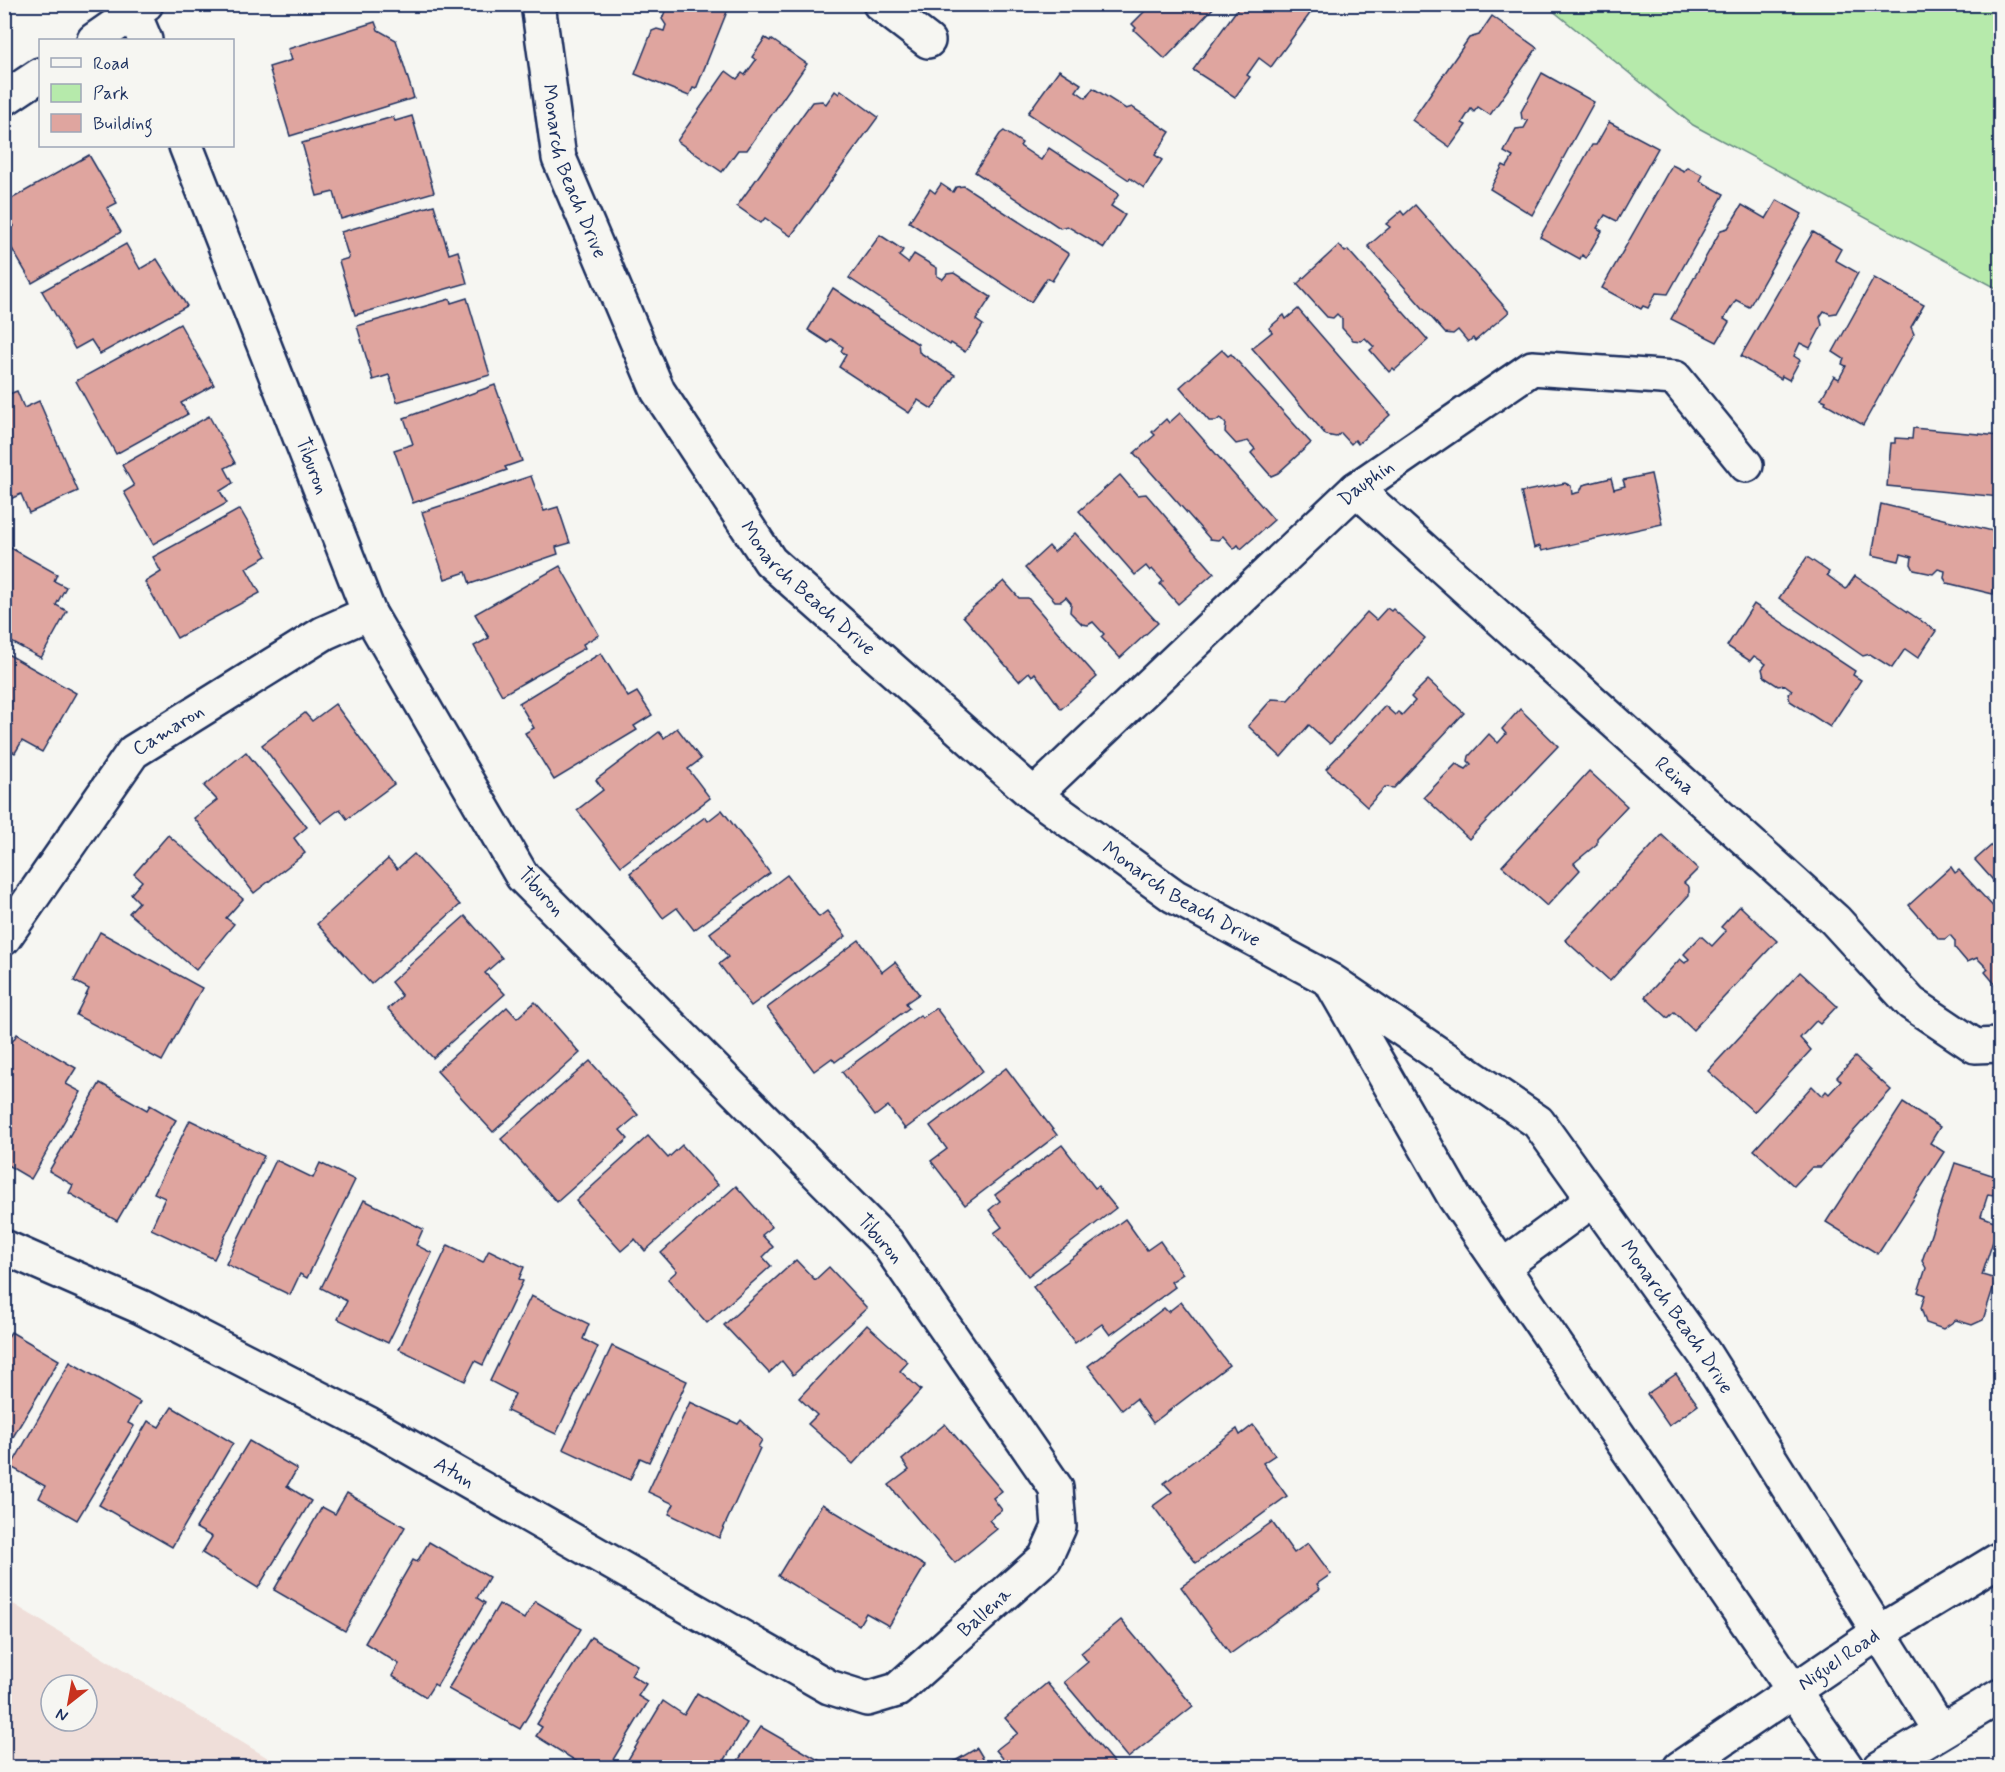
<svg xmlns="http://www.w3.org/2000/svg" width="2005" height="1772" viewBox="0 0 2005 1772" font-family="Mynerve,sans-serif">
<style>
.built{fill:#efded9;fill-rule:evenodd}
.green{fill:#b6eaab;stroke:#688c84;stroke-width:1.5}
.building{fill:#dfa59f;stroke:#1b2f5e;stroke-width:1.5}
.lines{fill:none;stroke-linecap:round;stroke-linejoin:round}
.street-casing{stroke:#1b2f5e;stroke-width:38}
.secondary-casing{stroke:#1b2f5e;stroke-width:38}
.street{stroke:#f6f6f2;stroke-width:33}
.secondary{stroke:#f6f6f2;stroke-width:33}
.labels{text-anchor:middle;dominant-baseline:central;stroke-width:4.5;stroke-linejoin:round;paint-order:stroke}
.street-label{font-size:20px;fill:#1b2f5e;stroke:#f6f6f2}
</style>
<rect width="100%" height="100%" fill="#f6f6f2"/>
<filter id="ink" filterUnits="userSpaceOnUse"><feTurbulence type="fractalNoise" baseFrequency=".0167" numOctaves="2"/><feDisplacementMap in="SourceGraphic" scale="12" xChannelSelector="R" yChannelSelector="G"/><feConvolveMatrix kernelMatrix="1 2 1 2 8 2 1 2 1" color-interpolation-filters="sRGB"/></filter>
<g filter="url(#ink)">
<path class="built" d="M5,1599L283,1767H5ZM51,1685H87V1721H51Z"/>
<path class="green" d="M1546,5H2000V290L1693,125Z"/>
<g class="building">
<path d="M668,4H730L696,89L693,88L689,96L635,74L652,31L657,29L664,31L666,25L662,19Z"/>
<path d="M1156,4H1217L1165,59L1134,30L1136,28L1132,24L1149,7L1152,9Z"/>
<path d="M1241,4H1317L1271,67L1259,58L1247,75L1250,77L1235,97L1193,70Z"/>
<path d="M1492,16L1537,48L1490,115L1478,107L1474,112L1471,109L1462,123L1466,125L1450,147L1412,120L1469,38L1479,35Z"/>
<path d="M375,22L378,30L396,40L414,98L290,136L269,67L292,60L288,49Z"/>
<path d="M765,38L770,41L771,39L807,64L747,150H738L722,172L677,141L726,71L737,79L742,73L745,75L756,60L752,57Z"/>
<path d="M1059,70L1081,84L1076,91L1086,98L1093,88L1126,109L1132,107L1170,132L1155,155L1162,160L1144,188L1130,178L1129,180L1028,113Z"/>
<path d="M1542,73L1594,102L1532,215L1490,189L1503,165L1507,167L1513,157L1504,152L1516,129L1524,128L1528,121L1522,119L1521,112Z"/>
<path d="M841,90L878,117L791,236L765,218L761,223L737,206L812,102L822,101L826,104L835,91L839,94Z"/>
<path d="M412,116L434,192L341,219L334,192L317,196L302,143L393,117L395,121Z"/>
<path d="M1609,122L1658,148L1617,221L1605,215L1597,228L1602,231L1586,258L1582,255L1580,259L1540,237L1592,145H1596Z"/>
<path d="M1004,131L1022,143L1020,146L1041,160L1049,148L1119,194L1111,206L1125,215L1104,248L1067,226L1060,228L975,172L1000,134Z"/>
<path d="M89,155L117,203L107,208L121,232L32,283L4,235V232L14,226L4,210V203Z"/>
<path d="M1672,165L1684,171L1687,167L1703,175L1700,181L1724,194L1668,294L1656,293L1648,308L1643,306L1641,309L1602,288Z"/>
<path d="M941,184L953,192L956,187L964,186L1069,254L1052,281L1047,278L1031,302L909,222L930,189L935,193Z"/>
<path d="M1777,200L1802,214L1749,307L1736,300L1724,319L1729,322L1717,342L1671,319L1721,230L1728,228L1742,205L1766,219Z"/>
<path d="M434,205L449,254L458,251L467,283L355,315L339,261L349,258L341,232Z"/>
<path d="M1415,205L1509,312L1475,341L1473,338L1468,342L1458,330L1453,334L1445,333L1368,246L1390,227L1386,224L1401,211L1404,215Z"/>
<path d="M1813,232L1841,249L1835,260L1858,273L1836,313L1830,314L1824,311L1820,317L1822,325L1810,348L1800,343L1794,356L1800,360L1789,380L1782,376L1781,379L1741,356Z"/>
<path d="M880,235L903,250L899,256L908,263L914,254L937,268V276L943,279L947,274L954,273L991,297L976,320L983,325L965,352L951,343L950,345L849,278Z"/>
<path d="M126,244L140,269L157,259L187,306L100,354L91,340L75,349L42,291Z"/>
<path d="M1339,245L1345,252L1348,250L1428,340L1395,370L1393,368L1389,372L1370,350L1374,347L1365,338L1361,341L1353,340L1342,328V319L1337,314L1333,318L1327,317L1297,284Z"/>
<path d="M1874,278L1924,305L1911,327L1914,334L1863,425L1825,403L1826,401L1821,399L1834,376L1839,379L1846,366L1842,364L1844,359L1833,352Z"/>
<path d="M833,288L918,344L919,352L955,375L932,409L918,400L909,413L839,367L846,355L841,351L843,347L831,339L828,343L808,330Z"/>
<path d="M467,298L490,375L397,402L389,375L373,380L357,326L450,299L451,303Z"/>
<path d="M1298,309L1390,415L1358,444L1355,440L1351,444L1341,433L1336,437L1326,435L1252,348L1272,332L1269,328L1284,315L1286,319Z"/>
<path d="M180,324L214,385L181,403L188,414L116,454L76,381Z"/>
<path d="M1222,350L1228,356L1231,354L1311,443L1278,473L1271,476L1251,453L1255,449L1248,441L1236,444L1225,432L1226,424L1220,418L1216,421H1209L1180,387Z"/>
<path d="M495,385L522,461L505,467L507,470L413,503L394,450L413,444L404,418Z"/>
<path d="M17,391L24,408L39,401L78,491L29,513L21,494L4,502V396Z"/>
<path d="M1180,413L1274,520L1241,549L1238,545L1234,549L1223,536L1218,540L1210,539L1134,453L1155,435L1152,432L1166,419L1169,423Z"/>
<path d="M209,416L235,463L225,468L233,483L220,491L227,503L153,544L124,492L134,486L122,465Z"/>
<path d="M1913,428L2000,436V497L1887,486L1891,443H1895V438L1912,439Z"/>
<path d="M1651,474L1662,524L1542,551L1540,546L1534,548L1521,492L1565,483L1571,486L1572,494L1580,492L1583,485L1611,478L1614,489L1625,486L1623,480Z"/>
<path d="M1120,475L1137,495L1146,494L1214,573L1178,604L1160,584L1163,581L1152,569L1150,571L1146,566L1135,575L1079,511Z"/>
<path d="M531,476L544,511L558,507L570,543L556,547L558,554L470,584L466,572L445,579L422,512Z"/>
<path d="M1881,504L1997,532L1996,537L2000,538V562L1993,594L1947,583L1944,578L1945,571L1938,569L1933,574L1914,570L1911,564L1912,557L1901,554L1899,561L1872,555Z"/>
<path d="M240,509L267,556L246,568L260,593L177,638L145,582L161,572L153,557Z"/>
<path d="M1075,533L1158,623L1120,658L1101,637L1104,634L1093,622L1088,625L1082,624L1070,612L1071,603L1066,597L1061,601H1055L1025,568L1049,546L1054,552Z"/>
<path d="M4,544L57,574L54,581L66,587L56,605L67,611L41,658L4,638Z"/>
<path d="M1807,557L1829,572L1827,575L1846,589L1855,576L1936,631L1918,658L1905,649L1892,668L1870,654L1863,656L1779,598Z"/>
<path d="M560,566L599,635L583,644L585,648L502,695L474,646L489,638L475,614Z"/>
<path d="M1004,581L1019,598H1028L1097,677L1061,709L1035,673L1032,676L1029,672L1019,681L963,616Z"/>
<path d="M1754,604L1855,671L1853,675L1861,680L1830,727L1790,701L1788,694L1792,690L1785,685L1778,686L1764,677L1762,669L1766,664L1754,656L1750,661L1727,646Z"/>
<path d="M1387,608L1391,611L1393,609L1425,638L1330,744L1309,725L1281,757L1248,726L1272,699L1288,700L1367,612L1376,620Z"/>
<path d="M4,652L76,693L42,752L22,741L15,753L4,747Z"/>
<path d="M601,653L628,697L637,692L652,715L634,726L637,730L554,780L525,733L534,728L519,703Z"/>
<path d="M1428,680L1464,713L1394,788L1385,787L1367,807L1326,769L1385,706L1395,715L1398,712L1402,715L1415,701L1411,697Z"/>
<path d="M335,704L394,784L347,819L340,809L321,823L262,745L305,713L312,721Z"/>
<path d="M1520,709L1558,746L1469,839L1424,797L1456,764L1466,769L1471,764L1468,761L1469,756L1489,734L1498,743L1506,734L1502,729Z"/>
<path d="M677,728L701,759L688,769L710,798L621,866L577,810L603,790L596,780L659,732L664,738Z"/>
<path d="M246,752L307,827L294,838L305,853L254,893L194,818L217,800L204,786Z"/>
<path d="M1589,771L1627,806L1597,838V844L1574,863L1580,870L1547,906L1502,866Z"/>
<path d="M722,810L770,873L694,930L677,908L663,918L630,873L705,817L708,821Z"/>
<path d="M168,835L243,899L226,918L234,924L196,970L129,913L139,902L131,894L142,881L134,874Z"/>
<path d="M1662,835L1698,869L1684,883L1689,887V895L1610,981L1565,940Z"/>
<path d="M2000,838V888L1975,860Z"/>
<path d="M414,854L460,905L371,984L317,924L388,859L397,869Z"/>
<path d="M1951,867L1955,873L1959,870L2000,914V990L1985,972L1988,969L1977,958L1967,962L1955,948V941L1950,935L1945,939H1939L1909,905Z"/>
<path d="M787,875L819,917L827,911L846,936L751,1006L719,964L728,957L710,933Z"/>
<path d="M1740,906L1777,941L1693,1030L1674,1012L1668,1018L1645,997L1680,959L1685,963L1689,959L1684,954L1701,936L1712,946L1726,931L1721,927Z"/>
<path d="M465,916L502,958L485,973L505,994L433,1058L388,1009L402,996L391,982Z"/>
<path d="M100,932L202,988L162,1061L76,1015L89,989L74,981Z"/>
<path d="M859,940L882,972L895,962L919,994L906,1003L909,1008L835,1062L832,1058L814,1071L767,1008Z"/>
<path d="M1800,972L1837,1006L1820,1024L1816,1021L1800,1038L1811,1050L1754,1112L1708,1071Z"/>
<path d="M535,1002L580,1053L493,1132L437,1071L507,1007L517,1018Z"/>
<path d="M936,1008L983,1071L905,1129L888,1106L875,1116L842,1072L920,1015L922,1018Z"/>
<path d="M17,1034L76,1068L66,1084L81,1092L31,1179L4,1163V1055Z"/>
<path d="M1855,1057L1891,1090L1821,1167H1812L1794,1186L1754,1150L1812,1086L1822,1096L1826,1091L1829,1094L1841,1081L1837,1077Z"/>
<path d="M590,1061L638,1115L620,1130L628,1139L557,1202L501,1139Z"/>
<path d="M1006,1068L1057,1135L965,1205L931,1161L947,1149L930,1126Z"/>
<path d="M100,1083L147,1110L150,1105L176,1120L117,1221L69,1193L73,1185L49,1171Z"/>
<path d="M1903,1103L1940,1127L1930,1143L1944,1152L1878,1254L1826,1222Z"/>
<path d="M190,1120L264,1156L214,1259L151,1229L165,1198L154,1193Z"/>
<path d="M648,1136L668,1158L682,1145L718,1185L645,1251L635,1239L621,1251L576,1201Z"/>
<path d="M1062,1145L1095,1188L1098,1186L1116,1208L1028,1276L994,1233L1002,1227L989,1210L1000,1201L995,1195Z"/>
<path d="M276,1160L313,1178L320,1163L355,1180L307,1278L300,1274L290,1295L226,1264Z"/>
<path d="M1955,1163L1998,1177L1993,1195L1988,1194L1981,1216L1999,1223L1982,1275L1996,1279L1983,1320L1972,1325L1956,1320L1943,1329L1926,1323L1921,1308L1925,1295L1918,1292L1926,1268L1922,1261Z"/>
<path d="M736,1186L772,1227L762,1235L773,1247L763,1257L771,1266L707,1323L668,1279L677,1271L661,1253Z"/>
<path d="M364,1200L423,1229L416,1245L432,1253L388,1343L338,1319L347,1301L321,1288Z"/>
<path d="M1125,1219L1147,1250L1160,1241L1183,1274L1171,1282L1175,1287L1110,1335L1102,1324L1075,1343L1033,1287Z"/>
<path d="M448,1245L483,1262L489,1250L524,1267L519,1279L523,1281L483,1365L475,1361L465,1381L399,1349Z"/>
<path d="M796,1260L815,1280L829,1267L867,1308L793,1375L782,1361L769,1373L724,1325Z"/>
<path d="M531,1296L589,1324L583,1339L598,1347L556,1434L507,1411L515,1394L490,1381Z"/>
<path d="M1181,1302L1229,1365L1153,1423L1136,1399L1122,1410L1088,1366L1164,1308L1168,1312Z"/>
<path d="M867,1325L908,1362L900,1371L921,1390L853,1464L808,1424L817,1415L799,1398Z"/>
<path d="M11,1332L59,1360L7,1447L4,1446V1343Z"/>
<path d="M612,1346L687,1381L649,1462L640,1458L630,1480L563,1449Z"/>
<path d="M70,1362L140,1402L128,1423L134,1426L77,1520L39,1498L45,1486L11,1467Z"/>
<path d="M1676,1374L1698,1405L1669,1426L1647,1394Z"/>
<path d="M690,1402L738,1424L741,1420L762,1440L758,1447L760,1448L719,1538L669,1514L674,1504L648,1492Z"/>
<path d="M172,1407L233,1443L172,1547L99,1505L148,1421L159,1427Z"/>
<path d="M945,1424L1002,1491L993,1498L1002,1510L989,1520L997,1529L955,1563L889,1485L909,1470L902,1460Z"/>
<path d="M1253,1425L1275,1455L1263,1463L1287,1496L1196,1563L1153,1506L1172,1492L1164,1483L1237,1429L1240,1435Z"/>
<path d="M249,1441L297,1469L287,1486L311,1501L258,1588L202,1553L212,1537L196,1528Z"/>
<path d="M347,1493L405,1527L345,1631L274,1590L322,1507L335,1514Z"/>
<path d="M822,1504L925,1566L889,1626L866,1613L859,1625L778,1576Z"/>
<path d="M1272,1522L1294,1553L1308,1543L1331,1574L1317,1584L1320,1589L1230,1654L1181,1587Z"/>
<path d="M429,1542L489,1577L477,1598L485,1603L437,1686L434,1684L426,1697L392,1676L399,1664L365,1643L413,1560L417,1562Z"/>
<path d="M535,1601L581,1629L520,1729L448,1689L499,1604L524,1619Z"/>
<path d="M1121,1620L1193,1706L1128,1758L1064,1682L1088,1662L1081,1653Z"/>
<path d="M591,1637L637,1665L631,1675L646,1684L638,1696L648,1702L608,1768H587L536,1736L542,1727L537,1724Z"/>
<path d="M1047,1683L1118,1768H1011L996,1750L1018,1733L1005,1718Z"/>
<path d="M697,1693L747,1723L720,1768H623L663,1701L684,1715Z"/>
<path d="M761,1727L822,1762L819,1768H733Z"/>
<path d="M977,1748L989,1768H943Z"/>
</g>
<g class="lines">
<g class="street-casing">
<g id="street">
<path d="M130,4L145,40"/>
<path d="M880,4L928,41"/>
<path d="M94,40L146,4"/>
<path d="M4,99L40,75"/>
<path id="s1" d="M1356,489L1835,920L1911,1003L1975,1046L2000,1045"/>
<path id="s2" d="M1034,795L1356,489L1532,368L1675,378L1746,465"/>
<path id="s3" d="M4,938L133,752L324,633L369,613"/>
<path id="s4" d="M4,1247L141,1307L369,1424L829,1687L867,1699L897,1690L1045,1558L1059,1527L1056,1488L887,1243L522,876L369,613L186,146"/>
</g>
</g>
<g class="secondary-casing">
<g id="secondary">
<path id="s5" d="M538,4L559,158L658,391L770,561L1034,795L1174,896L1330,980L1538,1122L1704,1353L1940,1730"/>
<path d="M1334,987L1455,1198L1847,1768"/>
<path d="M1503,1266L1593,1200"/>
<path id="s6" d="M1680,1768L1878,1633L2000,1559"/>
<path d="M1880,1768L2000,1696"/>
</g>
</g>
<use href="#street" class="street"/>
<use href="#secondary" class="secondary"/>
</g>
</g>
<g class="labels">
<g class="street-label">
<text stroke="none"><textPath href="#s5" startOffset="172">Monarch Beach Drive</textPath></text>
<text transform="translate(312 466) rotate(69)">Tiburon</text>
<text stroke="none"><textPath href="#s2" startOffset="456">Dauphin</textPath></text>
<text stroke="none"><textPath href="#s5" startOffset="658">Monarch Beach Drive</textPath></text>
<text stroke="none"><textPath href="#s3" startOffset="268">Camaron</textPath></text>
<text stroke="none"><textPath href="#s1" startOffset="429">Reina</textPath></text>
<text transform="translate(541 892) rotate(48)">Tiburon</text>
<text stroke="none"><textPath href="#s5" startOffset="1143">Monarch Beach Drive</textPath></text>
<text transform="translate(880 1239) rotate(49)">Tiburon</text>
<text stroke="none"><textPath href="#s5" startOffset="1806">Monarch Beach Drive</textPath></text>
<text stroke="none"><textPath href="#s4" startOffset="504">Atun</textPath></text>
<text stroke="none"><textPath href="#s4" startOffset="1124">Ballena</textPath></text>
<text stroke="none"><textPath href="#s6" startOffset="192">Niguel Road</textPath></text>
</g>
</g>
<rect width="2005" height="1772" fill="none" stroke="#f6f6f2" stroke-width="24"/>
<rect x="12" y="12" width="1981" height="1748" fill="none" stroke="#1b2f5e" stroke-width="2" filter="url(#ink)"/>
<rect x="39" y="39" width="195" height="108" fill="#f6f6f2" stroke="#9ea6b7" stroke-width="1.5"/>
<rect x="51" y="58" width="30" height="9" fill="#f6f6f2" stroke="#9ea6b7" stroke-width="1.5"/>
<text x="93" y="69" font-size="18" fill="#1b2f5e">Road</text>
<rect x="51" y="84" width="30" height="18" fill="#b6eaab" stroke="#9ea6b7" stroke-width="1.5"/>
<text x="93" y="99" font-size="18" fill="#1b2f5e">Park</text>
<rect x="51" y="114" width="30" height="18" fill="#dfa59f" stroke="#9ea6b7" stroke-width="1.5"/>
<text x="93" y="129" font-size="18" fill="#1b2f5e">Building</text>
<g transform="translate(69 1703) rotate(211)"><circle r="28" fill="#f6f6f2" stroke="#9ea6b7" stroke-width="1.5"/>
<path d="M0-4.5L10 22L0 15L-10 22Z" fill="#c8321e"/>
<text y="-9" font-size="16" font-weight="bold" text-anchor="middle" fill="#1b2f5e">N</text>
</g>
</svg>
